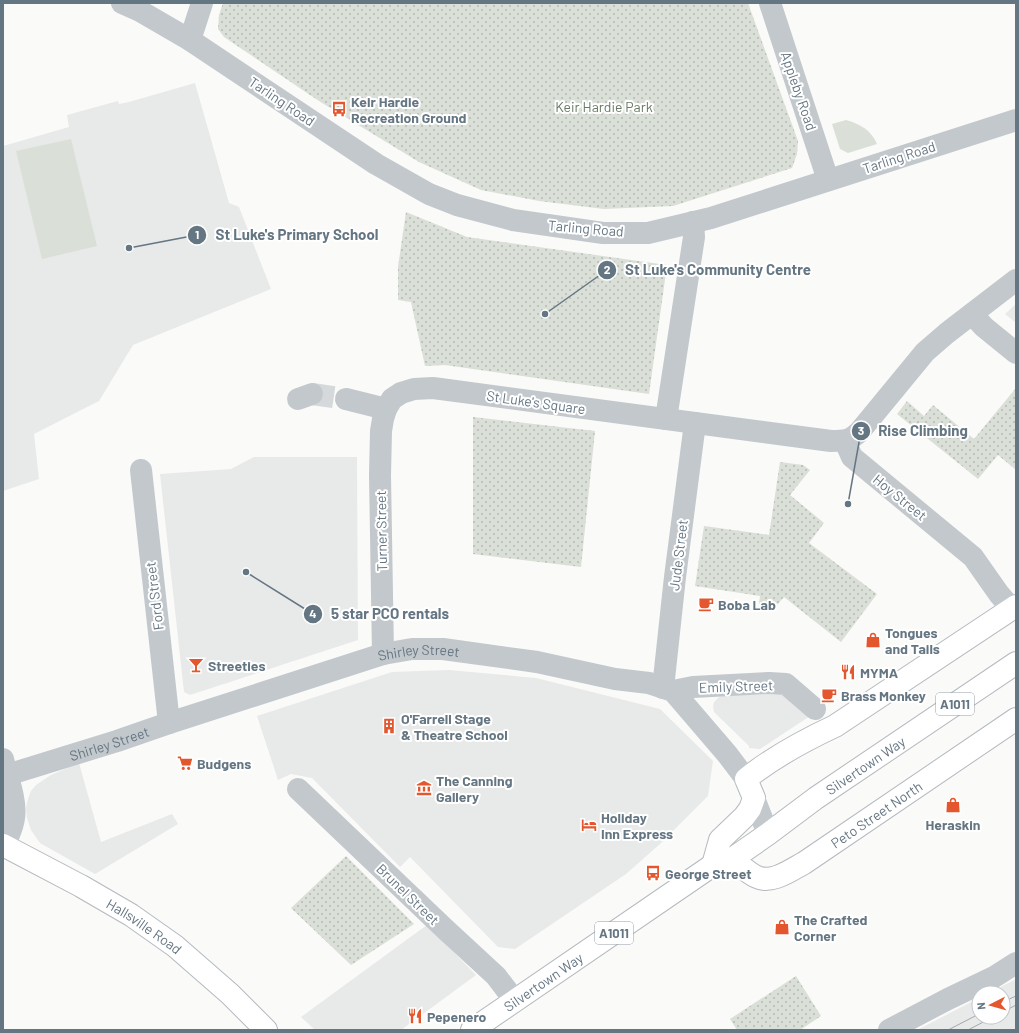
<svg xmlns="http://www.w3.org/2000/svg" width="1019" height="1033" viewBox="0 0 1019 1033" font-family="Barlow,sans-serif">
<style>
.built{fill:#e8e9e9}
.grass{fill:#dadfd7}
.park{fill:url(#park-dots)}
.lines{fill:none;stroke-linecap:round;stroke-linejoin:round}
.street-tunnel{stroke:#d5d9db;stroke-width:22;stroke-dasharray:22 11;stroke-linecap:butt}
.secondary-casing{stroke:#b3babf;stroke-width:24}
.primary-casing{stroke:#b5babe;stroke-width:24}
.street{stroke:#c3c8cc;stroke-width:22}
.secondary{stroke:#fff;stroke-width:22}
.primary{stroke:#fff;stroke-width:22}
.tram{stroke:#a2aab0;stroke-width:1}
.labels{text-anchor:middle;dominant-baseline:central;stroke-width:4;stroke-linejoin:round;paint-order:stroke}
.shield{fill:#fff;stroke:#939fa8;stroke-width:1}
.shield-label{font-size:13px;font-weight:bold;fill:#657683}
.street-label{font-size:14px;fill:#657683;stroke:#fff}
.poi-label{font-size:14px;font-weight:bold;fill:#657683;stroke:#fff;text-anchor:start}
.park-label{font-size:14px;fill:#687a64;stroke:#fff}
.leader{fill:none;stroke:#657683;stroke-width:1.5}
.callout-dot{fill:#657683;stroke:#fff;stroke-width:1.5}
.mark-label{font-size:12px;text-anchor:middle;font-weight:bold;fill:#fff}
.callout-label{font-size:15px;text-anchor:middle;font-weight:bold;fill:#657683;stroke:#fff;stroke-width:4;stroke-linejoin:round;paint-order:stroke}
</style>
<defs>
<pattern id="park-dots" width="8" height="8" patternUnits="userSpaceOnUse"><rect width="8" height="8" fill="#dadfd7"/><path d="M2 2h.1M6 6h.1" fill="none" stroke="#b4b9b4" stroke-width="1.8" stroke-linecap="round"/></pattern>
</defs>
<rect width="100%" height="100%" fill="#fafaf8"/>
<g class="built">
<path d="M195,83L229,203L239,207L271,289L133,345L99,401L34,434L39,479L3,491V146L69,127L67,115L118,101L119,104L129,102Z"/>
<path d="M1016,304V323L1005,314Z"/>
<path d="M254,457H357L358,640L190,695L184,692L160,474L231,469Z"/>
<path d="M449,670L536,678L660,709L713,761L708,796L660,844L626,874L515,949L498,947L410,857L400,867L312,778L291,774L278,780L257,716L392,672Z"/>
<path d="M781,694L788,698L810,716L760,749L749,748V746L714,712L713,707L714,702L719,697L723,696Z"/>
<path d="M79,763L101,842L172,814L178,824L95,874L40,843L31,830L27,818L26,808L28,799L31,791L36,785L51,775Z"/>
<path d="M427,925L476,975L401,1030H315L301,1017Z"/>
<path d="M1016,979V1030H917L979,998V1017H1003V993H989Z"/>
</g>
<g class="grass">
<path d="M846,120C860,124 871,130 877,144L848,153L840,149L832,124Z"/>
<path d="M71,139L97,246L42,259L16,151Z"/>
</g>
<g class="park">
<path d="M223,3H748L798,141L797,154L792,168L673,206L604,209L539,201L481,190L419,162L319,101L224,37L218,29L219,15Z"/>
<path d="M406,212L467,237L667,265L649,394L445,365L425,366L411,302L398,300V267Z"/>
<path d="M1016,388V470L998,455L978,479L897,414L907,401L924,416L933,405L974,439Z"/>
<path d="M473,417L595,431L581,567L473,554Z"/>
<path d="M780,462L803,465L810,470L790,495L824,523L809,543L877,594L841,642L784,597L776,606L759,604L760,596L695,586L704,526L769,535Z"/>
<path d="M346,856L414,924L351,965L291,908Z"/>
<path d="M796,976L821,1016L800,1030H737L730,1019Z"/>
</g>
<g class="lines">
<path class="street-tunnel" d="M312,394L346,399"/>
<g class="secondary-casing">
<g id="secondary">
<path id="s2" d="M3,845L81,886L131,915L175,946L230,994L266,1030"/>
<path id="s3" d="M732,859C740,865 748,873 757,877C772,884 791,870 804,863L1016,719"/>
<path d="M713,865L720,840L744,817L750,809L754,798L746,779C773,757 803,741 835,726L1016,606"/>
</g>
</g>
<g class="primary-casing">
<g id="primary">
<path id="s4" d="M472,1030L713,865L732,859L768,834L816,798L1016,663"/>
</g>
</g>
<g class="street">
<path d="M122,3L140,11L190,40L376,164L429,194L457,205L513,220L603,233H648L711,218L1016,120"/>
<path d="M770,3L828,180"/>
<path d="M190,40L202,3"/>
<path d="M972,314L984,327L1016,353"/>
<path d="M298,399L312,394"/>
<path d="M346,399L386,409"/>
<path d="M666,419L694,237L693,222"/>
<path d="M845,441L852,457L973,557L999,594L1012,609"/>
<path d="M141,470L169,723"/>
<path d="M383,654L380,475L381,431L383,419L386,409L392,399L401,393L414,389L433,388L831,441C845,441 850,441 860,431L925,352L947,333L1016,280"/>
<path d="M663,688L675,577L695,423"/>
<path d="M673,691L693,687L769,683L786,684L815,709"/>
<path d="M3,759C7,776 17,801 14,818C13,828 8,836 5,845"/>
<path id="s1" d="M7,775L117,741L169,723L383,654L412,649H443L537,662L615,679L649,683L673,691L727,754L746,779"/>
<path d="M298,789L445,929L496,976L515,1001"/>
<path d="M754,798L768,834"/>
<path d="M889,1030L948,999L994,977L1016,963"/>
</g>
<use href="#secondary" class="secondary"/>
<use href="#primary" class="primary"/>
<g class="tram">
<path d="M1003,1002L1016,996"/>
<path d="M1003,1012L1016,1005"/>
<path d="M948,1030L979,1014"/>
<path d="M968,1030L993,1017"/>
</g>
</g>
<defs>
<g id="bus-bare" transform="scale(1.2)"><path d="M-5-6H5V4H4V6H2V4H-2V6H-4V4H-5ZM-3.5-4V0h7V-4ZM-3.5 1.2v1.5H-2V1.2ZM2 1.2v1.5H3.5V1.2Z" fill="#e4572e" stroke="#fff" stroke-width="2.5" paint-order="stroke"/></g>
<g id="cafe-bare" transform="scale(1.2)"><path d="M-5.5-4.5H6V0H3Q3 3.5 0 3.5H-2.5Q-5.5 3.5-5.5 0ZM3-3.2v2h1.7v-2ZM-6 4.5H4V6H-6Z" fill="#e4572e" stroke="#fff" stroke-width="2.5" paint-order="stroke"/></g>
<g id="shop-bare" transform="scale(1.2)"><path d="M-5-2.5h2.3a2.7 3.5 0 0 1 5.4 0H5L5.5 6h-11ZM-1.5-2.5h3a1.5 2.3 0 0 0-3 0Z" fill="#e4572e" stroke="#fff" stroke-width="2.5" paint-order="stroke"/></g>
<g id="bar-bare" transform="scale(1.2)"><path d="M-6-5H6L.8 .8V4.5H3.5V6h-7V4.5H-.8V.8Z" fill="#e4572e" stroke="#fff" stroke-width="2.5" paint-order="stroke"/></g>
<g id="restaurant-bare" transform="scale(1.2)"><path d="M-5-6h1v4h1v-4h1v4h1v-4h1v5L-1.5 .5V6h-2V.5L-5-1ZM5-6V6H3V1.5H1.5Q1.5-4 5-6Z" fill="#e4572e" stroke="#fff" stroke-width="2.5" paint-order="stroke"/></g>
<g id="building-bare" transform="scale(1.2)"><path d="M-4-6H4V6H1V3H-1V6H-4ZM-2.5-4.3h1.7v1.8h-1.7ZM.8-4.3h1.7v1.8H.8ZM-2.5-1h1.7V.8h-1.7ZM.8-1h1.7V.8H.8Z" fill="#e4572e" stroke="#fff" stroke-width="2.5" paint-order="stroke"/></g>
<g id="supermarket-bare" transform="scale(1.2)"><path d="M-6-5.5h2.5l.6 2H6L4.5 2H-2.5L-4.4-4H-6ZM-1.5 3.2a1.3 1.3 0 1 0 .1 0ZM3 3.2a1.3 1.3 0 1 0 .1 0Z" fill="#e4572e" stroke="#fff" stroke-width="2.5" paint-order="stroke"/></g>
<g id="museum-bare" transform="scale(1.2)"><path d="M0-6L6-3V-2H-6V-3ZM-5-1h2V3h-2ZM-1-1h2V3h-2ZM3-1h2V3H3ZM-6 4H6V6H-6Z" fill="#e4572e" stroke="#fff" stroke-width="2.5" paint-order="stroke"/></g>
<g id="hotel-bare" transform="scale(1.2)"><path d="M-6-4.5h1.5V1H6V5H4.5V3h-9V5H-6ZM-4 0a1.8 1.8 0 1 1 3.6 0ZM.5 0V-2.5h3Q6-2.5 6 0Z" fill="#e4572e" stroke="#fff" stroke-width="2.5" paint-order="stroke"/></g>
</defs>
<g fill-rule="evenodd">
<use href="#bus-bare" x="339" y="109"/>
<use href="#cafe-bare" x="706" y="604"/>
<use href="#shop-bare" x="873" y="640"/>
<use href="#bar-bare" x="196" y="665"/>
<use href="#restaurant-bare" x="848" y="672"/>
<use href="#cafe-bare" x="829" y="695"/>
<use href="#building-bare" x="389" y="726"/>
<use href="#supermarket-bare" x="185" y="763"/>
<use href="#museum-bare" x="424" y="788"/>
<use href="#shop-bare" x="953" y="805"/>
<use href="#hotel-bare" x="589" y="825"/>
<use href="#bus-bare" x="653" y="873"/>
<use href="#shop-bare" x="782" y="927"/>
<use href="#restaurant-bare" x="415" y="1016"/>
</g>
<g class="labels">
<g class="shield">
<rect x="936" y="693" width="38" height="22" rx="3"/>
<rect x="595" y="922" width="38" height="22" rx="3"/>
</g>
<g class="shield-label">
<text x="955" y="704">A1011</text>
<text x="614" y="933">A1011</text>
</g>
<g class="street-label">
<text transform="translate(799 91) rotate(71)">Appleby Road</text>
<text transform="translate(282 101) rotate(34)">Tarling Road</text>
<text transform="translate(899 157) rotate(-18)">Tarling Road</text>
<text transform="translate(586 228) rotate(5)">Tarling Road</text>
<text transform="translate(536 402) rotate(8)">St Luke's Square</text>
<text transform="translate(900 497) rotate(39)">Hoy Street</text>
<text transform="translate(381 531) rotate(-91)">Turner Street</text>
<text transform="translate(678 555) rotate(-83)">Jude Street</text>
<text transform="translate(154 596) rotate(-97)">Ford Street</text>
<text stroke="none"><textPath href="#s1" startOffset="431">Shirley Street</textPath></text>
<text transform="translate(736 686) rotate(-2)">Emily Street</text>
<text stroke="none"><textPath href="#s1" startOffset="107">Shirley Street</textPath></text>
<text stroke="none"><textPath href="#s4" startOffset="475">Silvertown Way</textPath></text>
<text stroke="none"><textPath href="#s3" startOffset="169">Peto Street North</textPath></text>
<text transform="translate(408 894) rotate(44)">Brunel Street</text>
<text stroke="none"><textPath href="#s2" startOffset="163">Hallsville Road</textPath></text>
<text stroke="none"><textPath href="#s4" startOffset="86">Silvertown Way</textPath></text>
</g>
<g class="poi-label">
<text x="351" y="101">Keir Hardie<tspan x="351" dy="16">Recreation Ground</tspan></text>
<text x="718" y="604">Boba Lab</text>
<text x="885" y="632">Tongues<tspan x="885" dy="16">and Tails</tspan></text>
<text x="208" y="665">Streeties</text>
<text x="860" y="672">MYMA</text>
<text x="841" y="695">Brass Monkey</text>
<text x="401" y="718">O'Farrell Stage<tspan x="401" dy="16">&amp; Theatre School</tspan></text>
<text x="197" y="763">Budgens</text>
<text x="436" y="780">The Canning<tspan x="436" dy="16">Gallery</tspan></text>
<text x="601" y="817">Holiday<tspan x="601" dy="16">Inn Express</tspan></text>
<text x="953" y="824" text-anchor="middle">Heraskin</text>
<text x="665" y="873">George Street</text>
<text x="794" y="919">The Crafted<tspan x="794" dy="16">Corner</tspan></text>
<text x="427" y="1016">Pepenero</text>
</g>
<g class="park-label">
<text x="604" y="106">Keir Hardie Park</text>
</g>
</g>
<path class="leader" d="M129 248L197 235M545 314L607 270M848 504L861 431M246 572L313 614"/>
<g class="callout-dot">
<circle cx="129" cy="248" r="4"/>
<circle cx="545" cy="314" r="4"/>
<circle cx="848" cy="504" r="4"/>
<circle cx="246" cy="572" r="4"/>
<circle cx="197" cy="235" r="10"/>
<circle cx="607" cy="270" r="10"/>
<circle cx="861" cy="431" r="10"/>
<circle cx="313" cy="614" r="10"/>
</g>
<g class="mark-label">
<text x="197" y="239">1</text>
<text x="607" y="274">2</text>
<text x="861" y="435">3</text>
<text x="313" y="618">4</text>
</g>
<g class="callout-label">
<text x="297" y="240">St Luke's Primary School</text>
<text x="718" y="275">St Luke's Community Centre</text>
<text x="923" y="436">Rise Climbing</text>
<text x="390" y="619">5 star PCO rentals</text>
</g>
<rect width="1019" height="1033" fill="none" stroke="#657683" stroke-width="8"/>
<g transform="translate(991 1005) rotate(264)"><circle r="19" fill="#ffffff" stroke="#c1c8cd"/>
<path d="M0-3L7 15L0 10L-7 15Z" fill="#e4572e"/>
<text y="-6" font-size="11" font-weight="bold" text-anchor="middle" fill="#657683">N</text>
</g>
</svg>
